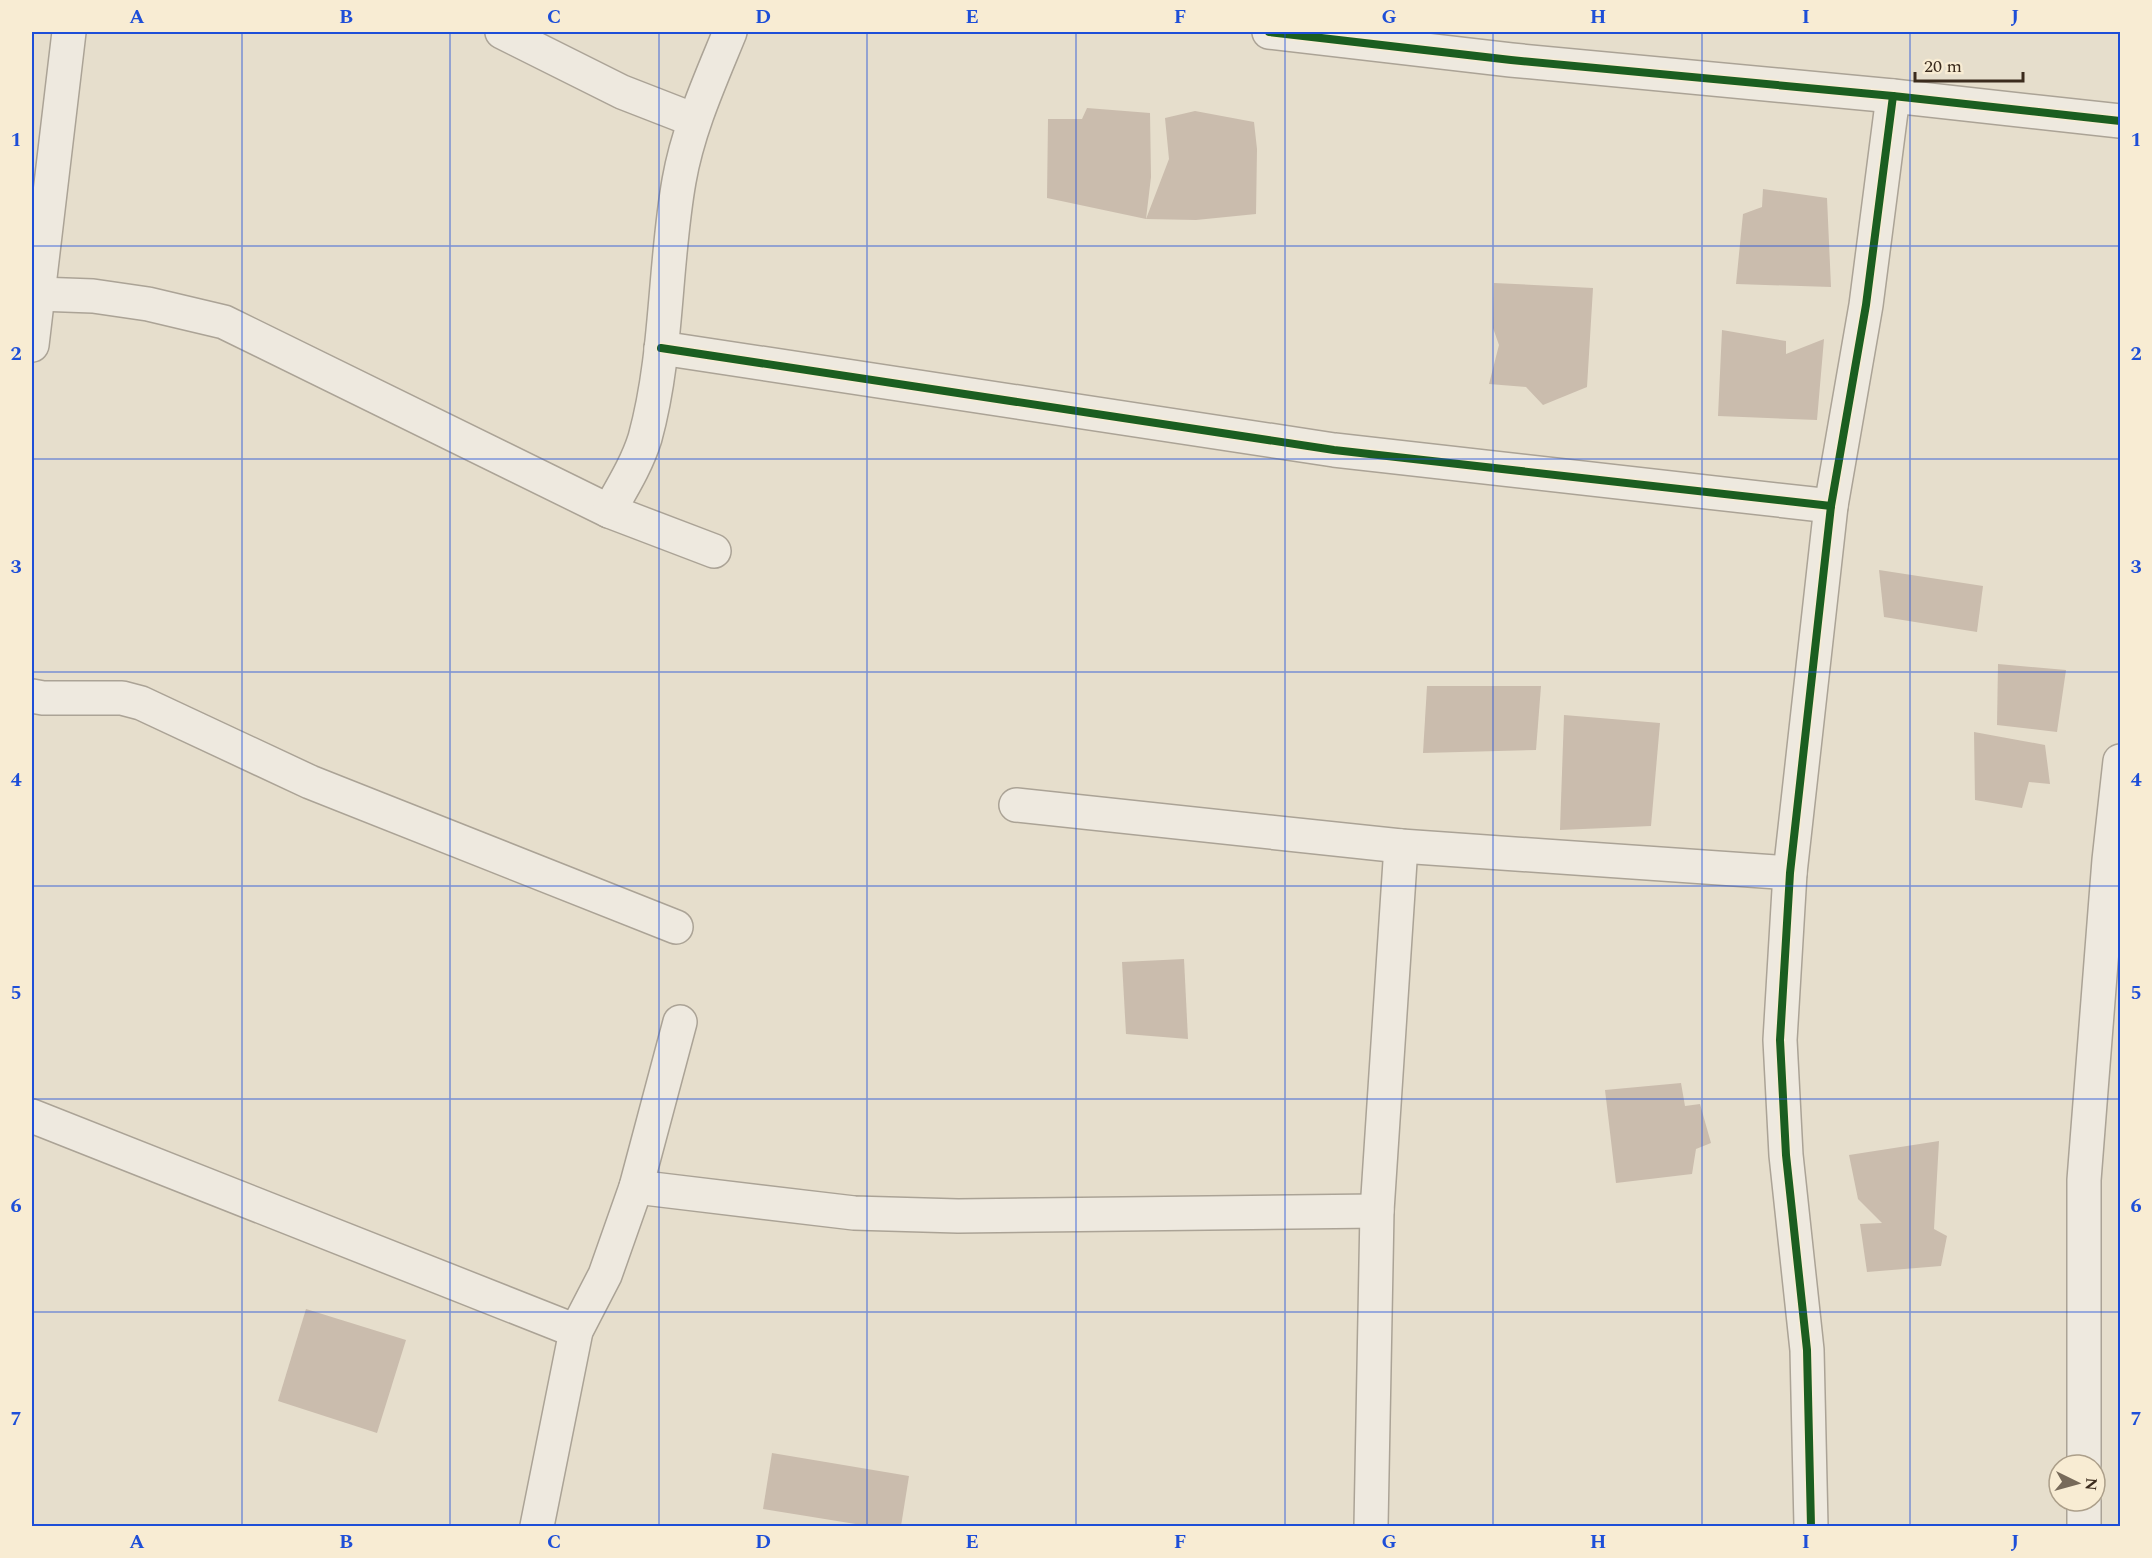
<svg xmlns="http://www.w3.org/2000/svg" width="2152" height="1558" viewBox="0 0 2152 1558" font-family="Spectral,serif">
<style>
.building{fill:#cabcad}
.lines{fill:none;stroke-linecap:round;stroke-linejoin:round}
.minor-casing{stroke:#aba396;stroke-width:36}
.minor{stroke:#eee9df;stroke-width:33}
.cycleway-casing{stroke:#f8ecd3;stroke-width:11}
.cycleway{stroke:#1b5e20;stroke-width:8}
.grid{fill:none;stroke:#1d4ed8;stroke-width:1.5;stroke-opacity:0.55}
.neatline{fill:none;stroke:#1d4ed8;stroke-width:2}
.grid-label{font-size:20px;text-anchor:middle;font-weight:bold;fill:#1d4ed8}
</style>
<rect width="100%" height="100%" fill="#e6decc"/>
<g class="building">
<path d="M1087,108L1150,113L1151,177L1146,219L1047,198L1048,119H1082Z"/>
<path d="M1195,111L1254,122L1257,149L1256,214L1196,220L1146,219L1169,159L1165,118Z"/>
<path d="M1763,189L1827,198L1831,287L1736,284L1743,214L1762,207Z"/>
<path d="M1494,283L1593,288L1587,387L1543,405L1526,387L1489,384L1499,345L1493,328Z"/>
<path d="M1722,330L1786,341V354L1824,339L1817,420L1718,416Z"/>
<path d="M1879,570L1983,586L1977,632L1884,617Z"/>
<path d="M1998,664L2066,670L2057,732L1997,725Z"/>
<path d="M1427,686H1541L1536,750L1423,753Z"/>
<path d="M1564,715L1660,723L1651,826L1560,830Z"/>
<path d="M1974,732L2045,745L2050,784L2029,782L2022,808L1975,800Z"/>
<path d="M1184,959L1188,1039L1126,1034L1122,962Z"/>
<path d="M1681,1083L1685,1106L1700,1104L1711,1143L1696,1149L1692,1174L1616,1183L1605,1090Z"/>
<path d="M1939,1141L1934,1229L1947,1236L1941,1266L1867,1272L1860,1224L1882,1223L1858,1199L1849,1155Z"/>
<path d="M306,1309L406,1340L377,1433L278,1401Z"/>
<path d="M772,1453L909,1476L901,1526H868L763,1509Z"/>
</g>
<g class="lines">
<g class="minor-casing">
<g id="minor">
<path d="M502,32L622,92L694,120"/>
<path d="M1269,32L1511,60L1893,96L2120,121"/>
<path d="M38,294L93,296L148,304L224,322L609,511L714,551"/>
<path d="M32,345L69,32"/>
<path d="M661,348L1334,450L1831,506"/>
<path d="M609,511C622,488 637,464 645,438C668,354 664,266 679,181C688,129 710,81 730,32"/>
<path d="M32,696L43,698H122L141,703L310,782L676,927"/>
<path d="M1016,805L1401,846L1790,873"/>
<path d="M32,1116L576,1331"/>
<path d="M636,1187L854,1213L958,1216L1377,1211"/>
<path d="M2084,1465V1180L2109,860L2120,761"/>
<path d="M2084,1501V1526"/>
<path d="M537,1526L576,1331L605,1275L636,1187L680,1022"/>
<path d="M1371,1526L1377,1211L1401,846"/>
<path d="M1811,1526L1807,1350L1786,1155L1780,1040L1790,873L1831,506L1866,305L1893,96"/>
</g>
</g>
<use href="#minor" class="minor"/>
<g class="cycleway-casing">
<g id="cycleway">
<path d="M1269,32L1511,60L1893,96L2120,121"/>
<path d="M661,348L1334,450L1831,506"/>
<path d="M1811,1526L1807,1350L1786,1155L1780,1040L1790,873L1831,506L1866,305L1893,96"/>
</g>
</g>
<use href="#cycleway" class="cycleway"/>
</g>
<path class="grid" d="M242,32V1526M450,32V1526M659,32V1526M867,32V1526M1076,32V1526M1285,32V1526M1493,32V1526M1702,32V1526M1910,32V1526M32,246H2120M32,459H2120M32,672H2120M32,886H2120M32,1099H2120M32,1312H2120"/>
<rect width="2152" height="1558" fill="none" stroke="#f8ecd3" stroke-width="66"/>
<g transform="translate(2077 1483) rotate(95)"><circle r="28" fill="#f8ecd3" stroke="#ac9f8a" stroke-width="1.5"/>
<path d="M0-4.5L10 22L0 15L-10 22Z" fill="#776a5a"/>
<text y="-9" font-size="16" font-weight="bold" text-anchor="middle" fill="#3b2b1d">N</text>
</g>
<path d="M1915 72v9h108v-9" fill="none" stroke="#3b2b1d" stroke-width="3"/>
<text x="1924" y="72" font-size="18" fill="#3b2b1d" stroke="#f8ecd3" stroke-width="4.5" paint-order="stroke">20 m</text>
<rect x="33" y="33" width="2086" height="1492" class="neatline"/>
<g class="grid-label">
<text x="137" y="23">A</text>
<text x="346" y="23">B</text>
<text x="554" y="23">C</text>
<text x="763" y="23">D</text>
<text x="972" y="23">E</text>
<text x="1180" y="23">F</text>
<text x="1389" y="23">G</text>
<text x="1598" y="23">H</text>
<text x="1806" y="23">I</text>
<text x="2015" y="23">J</text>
<text x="16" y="146">1</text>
<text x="2136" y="146">1</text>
<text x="16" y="360">2</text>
<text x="2136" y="360">2</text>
<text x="16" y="573">3</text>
<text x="2136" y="573">3</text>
<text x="16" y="786">4</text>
<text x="2136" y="786">4</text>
<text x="16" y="999">5</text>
<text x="2136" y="999">5</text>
<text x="16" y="1212">6</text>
<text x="2136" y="1212">6</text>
<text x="16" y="1425">7</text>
<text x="2136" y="1425">7</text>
<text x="137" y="1548">A</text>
<text x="346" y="1548">B</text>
<text x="554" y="1548">C</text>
<text x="763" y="1548">D</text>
<text x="972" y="1548">E</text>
<text x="1180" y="1548">F</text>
<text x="1389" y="1548">G</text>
<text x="1598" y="1548">H</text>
<text x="1806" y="1548">I</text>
<text x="2015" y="1548">J</text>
</g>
</svg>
